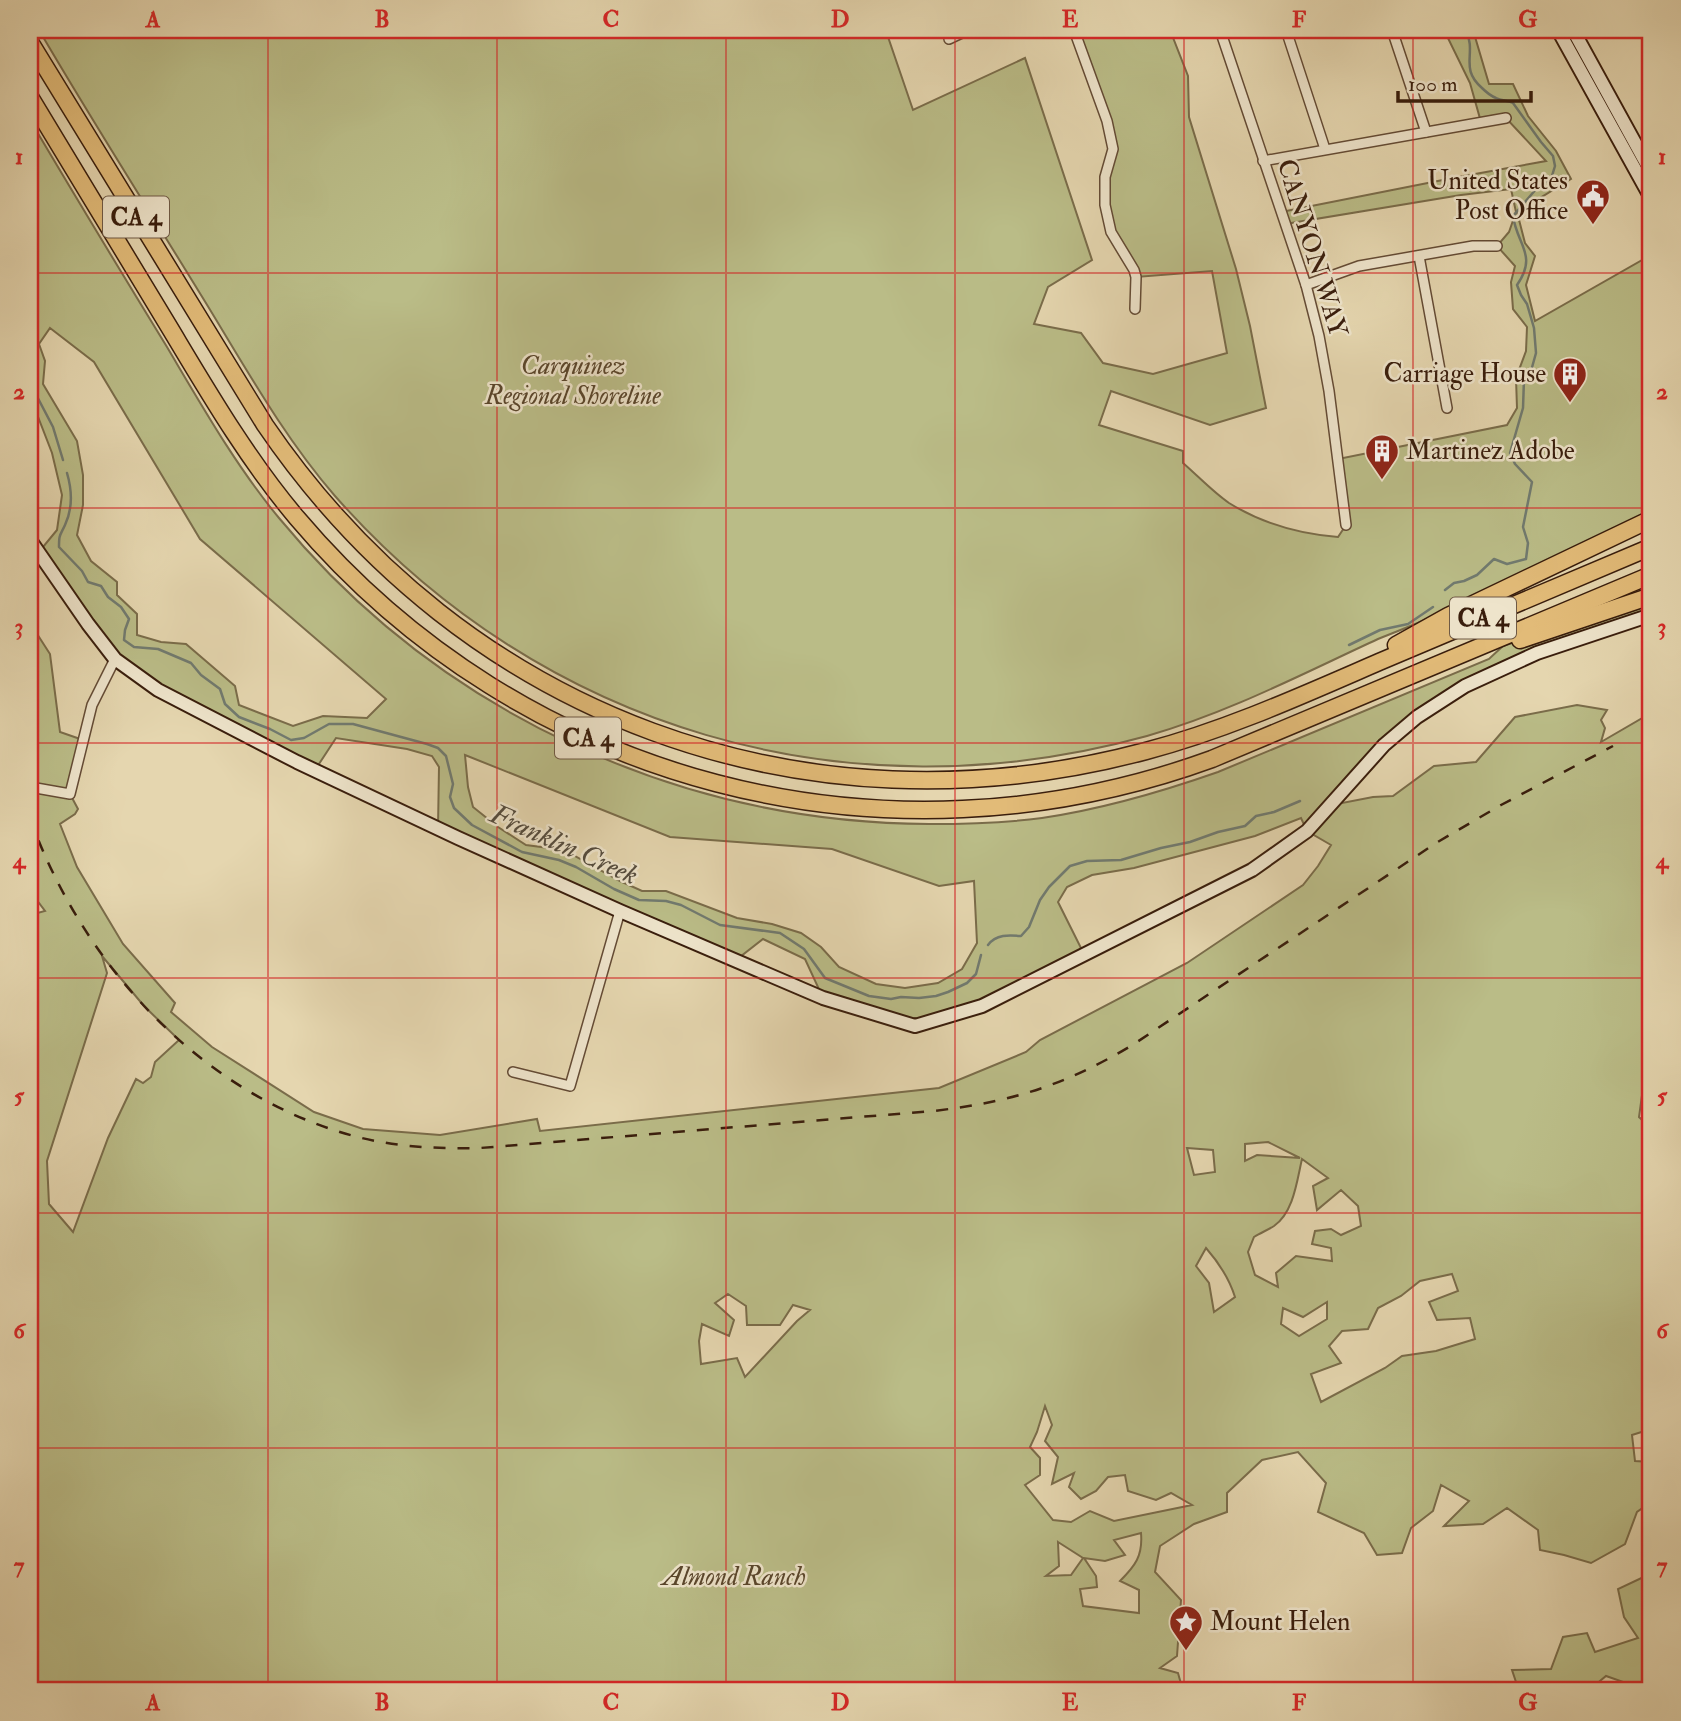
<svg xmlns="http://www.w3.org/2000/svg" width="1681" height="1721" viewBox="0 0 1681 1721" font-family="'IM FELL Double Pica',serif">
<style>
.green{fill:#babc87;stroke:#7a6c4a;stroke-width:2;fill-rule:evenodd}
.lines{fill:none;stroke-linecap:round;stroke-linejoin:round}
.stream{stroke:#717a6f;stroke-width:2.5}
.street-casing{stroke:#644b35;stroke-width:12}
.secondary-casing{stroke:#391d0c;stroke-width:16}
.highway-casing{stroke:#391d0c;stroke-width:19}
.street{stroke:#eee4cb;stroke-width:9}
.secondary{stroke:#eee4cb;stroke-width:12}
.highway{stroke:#e2bb78;stroke-width:16}
.rail{stroke:#391d0c;stroke-width:2.5;stroke-dasharray:12 12;stroke-linecap:butt}
.grid{fill:none;stroke:#d62828;stroke-width:2;stroke-opacity:0.55}
.labels{text-anchor:middle;dominant-baseline:central;stroke-width:5;stroke-linejoin:round;paint-order:stroke}
.shield{fill:#eee4cb;stroke:#6f5945;stroke-width:2}
.shield-label{font-size:24px;font-weight:bold;fill:#391d0c}
.poi-label{font-size:26px;fill:#391d0c;stroke:#eee4cb;text-anchor:end}
.street-label{font-size:26px;fill:#391d0c;stroke:#eee4cb}
.park-label{font-size:26px;font-style:italic;fill:#59452b;stroke:#eee4cb}
.water-label{font-size:28px;font-style:italic;fill:#554c3e;stroke:#eee4cb}
.neatline{fill:none;stroke:#d62828;stroke-width:2.5}
.grid-label{font-size:23px;text-anchor:middle;font-weight:bold;fill:#d62828}
</style>
<rect width="100%" height="100%" fill="#e5d6af"/>
<filter id="stains"><feTurbulence type="fractalNoise" baseFrequency=".00286" numOctaves="4"/><feColorMatrix values="0 0 0 0 .2 0 0 0 0 .09 0 0 0 0 .02 0 0 0 .5 -.17"/></filter>
<radialGradient id="worn" r=".72"><stop offset=".6" stop-color="#630" stop-opacity="0"/><stop offset="1" stop-color="#630" stop-opacity=".3"/></radialGradient>
<g class="green">
<path d="M39,30H888L886,31L913,110L1025,58L1092,260L1048,287L1034,324L1081,333L1103,363L1153,374L1227,353L1212,271L1136,277L1111,232L1105,205L1113,149L1074,30H1170L1188,76L1189,117L1236,269L1250,326L1266,408L1210,425L1111,391L1099,425L1183,451V463C1198,476 1213,492 1229,503C1263,524 1298,534 1338,537L1346,525L1338,459L1507,425L1517,408L1516,378L1526,351L1527,327L1513,309L1511,282L1515,266L1497,246L1509,232L1516,212L1511,189L1461,195L1285,224L1281,212L1453,178L1546,161L1506,118L1481,122L1470,83L1444,30H1473L1489,84H1513L1528,116L1556,151L1571,179L1517,212L1525,243L1535,256L1526,285L1535,321L1651,255V512C1582,545 1513,581 1443,612C1422,622 1400,630 1378,639C1302,674 1228,713 1147,736C847,819 541,730 335,496C282,435 243,363 201,295C147,207 91,119 39,30Z"/>
<path d="M30,120C75,196 121,272 167,347C202,406 236,466 279,518C439,712 678,823 929,824C967,824 1005,823 1042,818C1103,809 1161,792 1218,772L1489,659L1503,646L1651,596V615L1537,653L1417,717L1332,805L1373,797L1393,796L1434,766L1476,762L1515,717L1577,705L1607,710L1601,720L1605,728L1601,742L1651,713V824L1645,828L1651,832V1087L1643,1088L1639,1117L1651,1128V1429L1632,1435L1635,1461L1651,1462V1502L1637,1512L1625,1544L1591,1563L1564,1555L1540,1550L1538,1530L1507,1508L1483,1524L1444,1526L1469,1501L1441,1485L1433,1511L1411,1528L1402,1553L1377,1555L1364,1533L1318,1512L1326,1483L1298,1452L1262,1460L1227,1493V1512L1194,1524L1160,1546L1155,1572L1181,1600L1177,1656L1160,1668L1178,1673L1183,1691H30V915L45,911L30,891V623L50,654L60,732L83,740L70,794L78,809L75,814L60,824L77,867L123,944L175,1003L171,1012L212,1047L314,1112L363,1129L440,1135L537,1119L540,1131L939,1088L1026,1052L1040,1040L1187,963L1303,885L1318,866L1331,845L1307,831L1301,818L1255,836L1134,868L1092,875L1067,887L1058,902L1084,954L982,1006L915,1026L823,998L805,959L763,939L736,960L438,828L439,767L432,756L407,749L336,738L315,770L218,722L115,659L38,553L57,530L62,495L52,453L30,396ZM50,328L94,362L200,539L386,699L367,718L323,716L293,726L239,705L235,686L186,644L161,642L137,635V614L117,595V582L91,561L77,535L83,505V475L77,441L43,384L45,361L39,344ZM465,755L670,837L832,849L939,886L974,881L977,943L962,969L938,983L905,988L876,984L839,967L821,947L801,933L772,924L737,918L666,891H642L620,881L564,850L526,845L498,827L473,807L468,787ZM102,956L144,1006L179,1040L155,1062L151,1077L143,1083L136,1079L108,1138L73,1232L49,1204L47,1161L107,973ZM1268,1142L1300,1158L1257,1155L1245,1161V1144ZM1187,1148L1213,1150L1215,1172L1194,1175ZM1302,1159L1328,1178L1313,1186L1317,1210L1341,1190L1358,1206L1361,1226L1341,1235L1331,1229L1315,1231L1312,1244L1331,1248L1332,1261L1296,1256L1276,1273L1278,1287L1255,1275L1248,1252L1254,1237C1260,1233 1268,1230 1274,1226C1294,1212 1297,1180 1302,1159ZM1206,1248C1220,1264 1229,1278 1235,1297L1214,1312L1209,1283L1196,1266ZM1452,1274L1458,1291L1429,1302L1437,1320L1470,1318L1475,1339L1436,1351L1402,1356L1385,1368L1321,1402L1311,1374L1341,1363L1329,1346L1342,1331L1368,1329L1378,1308L1401,1296L1420,1281ZM728,1294L746,1306L747,1325H780L793,1305L810,1310L797,1321L745,1377L737,1358L701,1364L699,1341L702,1324L729,1336L734,1320L715,1303ZM1327,1302V1319L1299,1336L1281,1324L1283,1308L1303,1317ZM1045,1406L1052,1425L1045,1441L1058,1457L1052,1484L1074,1473L1069,1487L1081,1499L1096,1491L1108,1477L1125,1475L1128,1491L1156,1500L1171,1493L1192,1505L1114,1521L1090,1511L1071,1522L1053,1520L1025,1485L1040,1475V1458L1030,1447L1037,1432ZM1141,1533C1143,1556 1135,1566 1120,1581L1139,1590V1613L1083,1606L1080,1589L1097,1587L1096,1576L1084,1558L1105,1561L1125,1555L1114,1540ZM1058,1542L1083,1558L1071,1575L1046,1576L1059,1566Z"/>
<path d="M1651,1549V1691H1630L1632,1685L1606,1676L1588,1691L1568,1687L1557,1691H1519L1512,1670L1551,1669L1563,1637L1587,1633L1595,1652L1638,1638L1624,1617L1618,1589L1650,1574V1553Z"/>
</g>
<g class="lines">
<g class="stream">
<path d="M30,362L31,372L30,383L53,427L63,460"/>
<path d="M67,473C72,490 73,508 65,525C60,536 59,534 59,547L82,571L88,582L101,586L108,597L121,607L129,619L125,630L124,640L134,647L158,649L191,663L201,675L220,689L225,704L239,717L270,729L291,740L304,738L329,724H353L427,744L438,748L446,756L453,784L450,797L454,808L472,825L522,852L559,860L576,867L614,889L639,900L666,901L681,905L720,925L780,933L804,949L825,978L869,996L891,999L901,997L919,998L936,996L948,992L967,983L976,974L981,955"/>
<path d="M1445,590L1454,583L1464,581L1477,575L1494,559L1507,564L1526,559L1528,543L1523,527L1532,482L1515,464L1510,453L1523,408L1524,379L1531,371L1536,353L1534,328L1527,304L1521,295L1517,285C1538,255 1517,245 1513,216L1537,188L1551,179L1555,166L1553,156L1541,142L1513,103C1507,100 1502,101 1496,98C1491,96 1486,92 1482,88C1459,68 1477,54 1466,30"/>
<path d="M1349,645L1380,630L1408,624L1433,607"/>
<path d="M988,945C996,934 1009,935 1021,936L1029,927L1040,900L1049,887L1070,866L1087,861L1121,860L1161,848L1190,842L1218,832L1245,826L1256,816L1274,812L1300,801"/>
</g>
<g class="street-casing">
<g id="street">
<path d="M1074,30L1107,121L1113,149L1105,177V205L1111,232L1134,270L1136,277L1135,309"/>
<path d="M1220,30L1306,285L1319,336L1329,391L1346,525"/>
<path d="M1286,30L1325,149"/>
<path d="M1392,30L1426,132"/>
<path d="M949,39L968,30"/>
<path d="M1263,161L1506,118"/>
<path d="M1419,256L1447,408"/>
<path d="M1306,285L1359,266L1473,246H1497"/>
<path d="M30,789L36,788L70,794L92,705L115,659"/>
<path d="M513,1072L570,1086L620,911"/>
</g>
</g>
<g class="secondary-casing">
<g id="secondary">
<path d="M1558,30L1651,198"/>
<path d="M1573,30L1651,172"/>
<path d="M30,540L88,624L115,659L158,690L297,762L458,838L620,911L823,998L915,1026L982,1006L1252,870L1307,831L1384,745L1417,717L1465,686L1537,653L1651,615"/>
</g>
</g>
<g class="highway-casing">
<g id="highway">
<path d="M30,42L265,425C464,717 805,842 1146,751C1226,730 1303,695 1379,662C1470,623 1561,585 1651,547"/>
<path d="M30,97C77,174 124,252 171,330C210,395 248,460 297,518C523,785 885,878 1212,759L1651,575"/>
<path d="M1520,640L1651,596"/>
<path d="M1396,645L1448,616L1651,519"/>
</g>
</g>
<use href="#street" class="street"/>
<use href="#secondary" class="secondary"/>
<use href="#highway" class="highway"/>
<path class="rail" d="M30,818C82,964 201,1095 354,1136C395,1147 437,1149 480,1148L933,1111C1012,1102 1066,1085 1134,1044L1436,843L1501,805L1613,746"/>
</g>
<path class="grid" d="M268,30V1691M497,30V1691M726,30V1691M955,30V1691M1184,30V1691M1413,30V1691M30,273H1651M30,508H1651M30,743H1651M30,978H1651M30,1213H1651M30,1448H1651"/>
<defs>
<g id="civic-pin" transform="scale(1.75)"><path d="M0 17L-7.5 6A9.5 9.5 0 1 1 7.5 6Z" fill="#8f2418" stroke="#eee4cb"/><path d="M-.6-6.5H3V-4.5H.6V-3L4-1V1h2V6H-6V1h2V-1L-.6-3ZM-1.2 2.5V6h2.4V2.5Z" fill="#fff"/></g>
<g id="building-pin" transform="scale(1.75)"><path d="M0 17L-7.5 6A9.5 9.5 0 1 1 7.5 6Z" fill="#8f2418" stroke="#eee4cb"/><path d="M-4-6H4V6H1V3H-1V6H-4ZM-2.5-4.3h1.7v1.8h-1.7ZM.8-4.3h1.7v1.8H.8ZM-2.5-1h1.7V.8h-1.7ZM.8-1h1.7V.8H.8Z" fill="#fff"/></g>
<g id="sight-pin" transform="scale(1.75)"><path d="M0 17L-7.5 6A9.5 9.5 0 1 1 7.5 6Z" fill="#8f2418" stroke="#eee4cb"/><path d="M0-6L1.8-2.2L6-1.7L2.9 1.2L3.7 5.4L0 3.3L-3.7 5.4L-2.9 1.2L-6-1.7L-1.8-2.2Z" fill="#fff"/></g>
</defs>
<g fill-rule="evenodd">
<use href="#civic-pin" x="1593" y="196"/>
<use href="#building-pin" x="1570" y="374"/>
<use href="#building-pin" x="1382" y="451"/>
<use href="#sight-pin" x="1186" y="1622"/>
</g>
<g class="labels">
<g class="shield">
<rect x="103" y="196.5" width="66" height="41" rx="5"/>
<rect x="1450" y="597.5" width="66" height="41" rx="5"/>
<rect x="555" y="717.5" width="66" height="41" rx="5"/>
</g>
<g class="shield-label">
<text x="136" y="217">CA 4</text>
<text x="1483" y="618">CA 4</text>
<text x="588" y="738">CA 4</text>
</g>
<g class="poi-label">
<text x="1568" y="181">United States<tspan x="1568" dy="30">Post Office</tspan></text>
<text x="1546" y="374">Carriage House</text>
<text x="1406" y="451" text-anchor="start">Martinez Adobe</text>
<text x="1210" y="1622" text-anchor="start">Mount Helen</text>
</g>
<g class="street-label">
<text transform="translate(1312 248) rotate(73)">CANYON WAY</text>
</g>
<g class="park-label">
<text x="573" y="366">Carquinez<tspan x="573" dy="30">Regional Shoreline</tspan></text>
<text x="734" y="1577">Almond Ranch</text>
</g>
<g class="water-label">
<text transform="translate(564 845) rotate(24)">Franklin Creek</text>
</g>
</g>
<rect width="1681" height="1721" fill="none" stroke="#e5d6af" stroke-width="77"/>
<path d="M1398 91v10h133v-10" fill="none" stroke="#391d0c" stroke-width="3.5"/>
<text x="1408" y="91" font-size="21" fill="#391d0c" stroke="#eee4cb" stroke-width="5" paint-order="stroke">100 m</text>
<rect x="38" y="38" width="1604" height="1644" class="neatline"/>
<g class="grid-label">
<text x="153" y="27">A</text>
<text x="382" y="27">B</text>
<text x="611" y="27">C</text>
<text x="840" y="27">D</text>
<text x="1070" y="27">E</text>
<text x="1299" y="27">F</text>
<text x="1528" y="27">G</text>
<text x="19" y="164">1</text>
<text x="1662" y="164">1</text>
<text x="19" y="399">2</text>
<text x="1662" y="399">2</text>
<text x="19" y="634">3</text>
<text x="1662" y="634">3</text>
<text x="19" y="868">4</text>
<text x="1662" y="868">4</text>
<text x="19" y="1103">5</text>
<text x="1662" y="1103">5</text>
<text x="19" y="1338">6</text>
<text x="1662" y="1338">6</text>
<text x="19" y="1573">7</text>
<text x="1662" y="1573">7</text>
<text x="153" y="1710">A</text>
<text x="382" y="1710">B</text>
<text x="611" y="1710">C</text>
<text x="840" y="1710">D</text>
<text x="1070" y="1710">E</text>
<text x="1299" y="1710">F</text>
<text x="1528" y="1710">G</text>
</g>
<rect width="100%" height="100%" filter="url(#stains)"/>
<rect width="100%" height="100%" fill="url(#worn)"/>
</svg>
